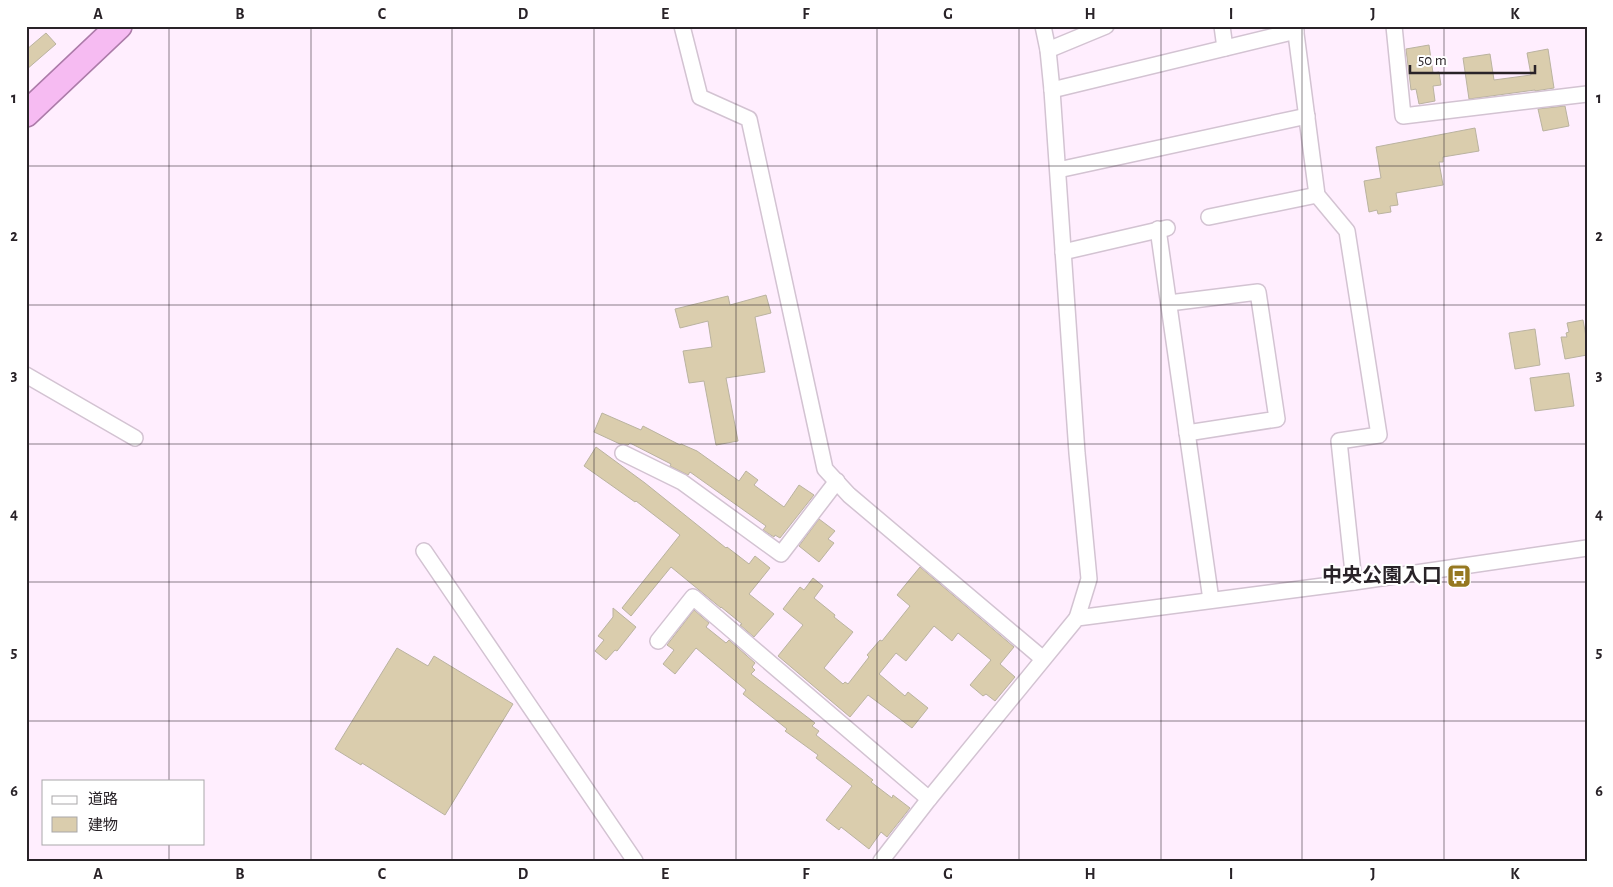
<svg xmlns="http://www.w3.org/2000/svg" width="1613" height="887" viewBox="0 0 1613 887" font-family="'Alegreya Sans','Noto Sans JP',sans-serif">
<style>
.building{fill:#dacdad;stroke:#bab3a0}
.lines{fill:none;stroke-linecap:round;stroke-linejoin:round}
.minor-casing{stroke:#d3c3d2;stroke-width:18}
.trunk-casing{stroke:#ac7ba9;stroke-width:28}
.minor{stroke:#fff;stroke-width:15}
.trunk{stroke:#f6bbf2;stroke-width:25}
.grid{fill:none;stroke:#292328;stroke-width:1;stroke-opacity:0.55}
.labels{text-anchor:middle;dominant-baseline:central;stroke-width:4;stroke-linejoin:round;paint-order:stroke}
.poi-label{font-size:20px;font-weight:bold;fill:#292328;stroke:#fff;text-anchor:end}
.neatline{fill:none;stroke:#292328;stroke-width:2}
.grid-label{font-size:16px;text-anchor:middle;font-weight:bold;fill:#292328}
</style>
<rect width="100%" height="100%" fill="#ffeefe"/>
<g class="building">
<path d="M46,33L56,44L26,70V50Z"/>
<path d="M1429,45L1433,73L1439,72L1441,85L1433,86L1435,101L1419,104L1416,89L1411,90L1406,49Z"/>
<path d="M1548,49L1554,88L1535,91V90L1469,99L1463,58L1490,54L1494,80L1531,75L1527,53Z"/>
<path d="M1565,106L1569,126L1543,131L1538,109Z"/>
<path d="M1475,128L1479,151L1443,157V162H1439L1443,185L1396,193L1398,205L1390,206L1391,212L1378,214L1377,210L1369,212L1364,181L1381,178L1376,147Z"/>
<path d="M766,295L771,313L755,317L765,372L726,378L738,441L716,445L704,381L689,383L683,351L712,347L708,321L680,328L675,309L728,296L730,305Z"/>
<path d="M1583,320L1587,342V355L1565,359L1561,337H1567L1566,333L1569,332L1567,323Z"/>
<path d="M1535,329L1540,365L1515,369L1509,333Z"/>
<path d="M1569,373L1574,406L1535,411L1530,378Z"/>
<path d="M602,413L641,430L643,426L680,445L681,444L697,451L739,481L746,471L758,480L754,485L784,507L799,485L814,495L780,538L775,535L774,537L763,530L766,526L690,472L688,475L670,466L671,464L630,443L628,445L620,444L594,432Z"/>
<path d="M596,447L645,483L726,548L727,547L749,564L755,556L770,568L749,594L774,614L754,637L740,625L742,624L721,607V608L671,567L631,616L622,608L680,535L636,501L635,502L584,466Z"/>
<path d="M819,519L835,531L828,539L834,543L819,562L799,546Z"/>
<path d="M920,567L1014,647L1000,664L1015,677L995,701L986,694L983,696L970,685L991,660L958,633L952,641L934,626L906,661L896,653L879,674L905,696L908,692L928,708L912,728L868,695L850,717L778,656L803,625L783,609L800,587L804,590L813,578L823,586L814,598L835,615L834,617L853,632L824,668L843,684L845,682L848,684L869,657L867,655L880,640L882,641L910,606L897,595Z"/>
<path d="M613,608L636,627L617,651L615,650L606,660L595,651L604,640L598,636L613,617Z"/>
<path d="M694,610L709,623L706,627L726,643L729,640L755,663L752,667L755,670L751,674L815,723L812,726L819,731L816,735L873,780L871,782L892,798L893,795L910,808L887,837L881,832L869,849L841,827L839,830L826,820L852,786L816,758L818,755L785,731L787,729L743,694L746,690L696,648L675,674L663,664L674,650L667,645Z"/>
<path d="M397,648L428,666L434,656L513,704L445,815L362,763L361,765L335,749Z"/>
</g>
<g class="lines">
<g class="minor-casing">
<g id="minor">
<path d="M682,26L700,97L749,119L825,469L849,495L1042,658"/>
<path d="M1043,26L1048,50L1052,90L1077,453L1089,579L1077,618"/>
<path d="M1222,26L1225,48"/>
<path d="M1295,26L1317,195L1347,231L1379,435L1339,441L1354,582"/>
<path d="M1394,26L1403,116L1587,94"/>
<path d="M1048,50L1106,26"/>
<path d="M1052,90L1296,31"/>
<path d="M1058,170L1307,116"/>
<path d="M1209,217L1317,195"/>
<path d="M1158,229L1211,600"/>
<path d="M1063,252L1167,228"/>
<path d="M1169,303L1258,292L1277,419L1187,433"/>
<path d="M26,375L135,438"/>
<path d="M623,453L682,482L781,554L837,481"/>
<path d="M424,551L635,861"/>
<path d="M658,641L693,597L929,799"/>
<path d="M881,861L929,799L1077,618L1354,582L1587,548"/>
</g>
</g>
<g class="trunk-casing">
<path id="trunk" d="M26,114L119,26"/>
</g>
<use href="#minor" class="minor"/>
<use href="#trunk" class="trunk"/>
</g>
<path class="grid" d="M169,26V781M311,26V861M452,26V861M594,26V861M736,26V861M877,26V861M1019,26V861M1161,26V861M1302,26V861M1444,26V861M26,166H1587M26,305H1587M26,444H1587M26,582H1587M26,721H1587M169,843V861"/>
<defs>
<g id="bus-square" transform="scale(1.25)"><rect x="-9" y="-9" width="18" height="18" rx="4" fill="#967820" stroke="#fff"/><path d="M-5-6H5V4H4V6H2V4H-2V6H-4V4H-5ZM-3.5-4V0h7V-4ZM-3.5 1.2v1.5H-2V1.2ZM2 1.2v1.5H3.5V1.2Z" fill="#fff"/></g>
</defs>
<g fill-rule="evenodd">
<use href="#bus-square" x="1459" y="576"/>
</g>
<g class="labels">
<g class="poi-label">
<text x="1442" y="576">中央公園入口</text>
</g>
</g>
<rect width="1613" height="887" fill="none" stroke="#ffffff" stroke-width="55"/>
<rect x="42" y="780" width="162" height="65" fill="#ffffff" stroke="#a9a7a9"/>
<rect x="52" y="796" width="25" height="8" fill="#ffffff" stroke="#a9a7a9"/>
<text x="88" y="804" font-size="15" fill="#292328">道路</text>
<rect x="52" y="817" width="25" height="15" fill="#dacdad" stroke="#a9a7a9"/>
<text x="88" y="830" font-size="15" fill="#292328">建物</text>
<path d="M1410 65v8h125v-8" fill="none" stroke="#292328" stroke-width="2.5"/>
<text x="1418" y="65" font-size="15" fill="#292328" stroke="#ffffff" stroke-width="4" paint-order="stroke">50 m</text>
<rect x="28" y="28" width="1558" height="832" class="neatline"/>
<g class="grid-label">
<text x="98" y="19">A</text>
<text x="240" y="19">B</text>
<text x="382" y="19">C</text>
<text x="523" y="19">D</text>
<text x="665" y="19">E</text>
<text x="806" y="19">F</text>
<text x="948" y="19">G</text>
<text x="1090" y="19">H</text>
<text x="1231" y="19">I</text>
<text x="1373" y="19">J</text>
<text x="1515" y="19">K</text>
<text x="14" y="103">1</text>
<text x="1599" y="103">1</text>
<text x="14" y="241">2</text>
<text x="1599" y="241">2</text>
<text x="14" y="380">3</text>
<text x="1599" y="380">3</text>
<text x="14" y="519">4</text>
<text x="1599" y="519">4</text>
<text x="14" y="657">5</text>
<text x="1599" y="657">5</text>
<text x="14" y="796">6</text>
<text x="1599" y="796">6</text>
<text x="98" y="879">A</text>
<text x="240" y="879">B</text>
<text x="382" y="879">C</text>
<text x="523" y="879">D</text>
<text x="665" y="879">E</text>
<text x="806" y="879">F</text>
<text x="948" y="879">G</text>
<text x="1090" y="879">H</text>
<text x="1231" y="879">I</text>
<text x="1373" y="879">J</text>
<text x="1515" y="879">K</text>
</g>
</svg>
